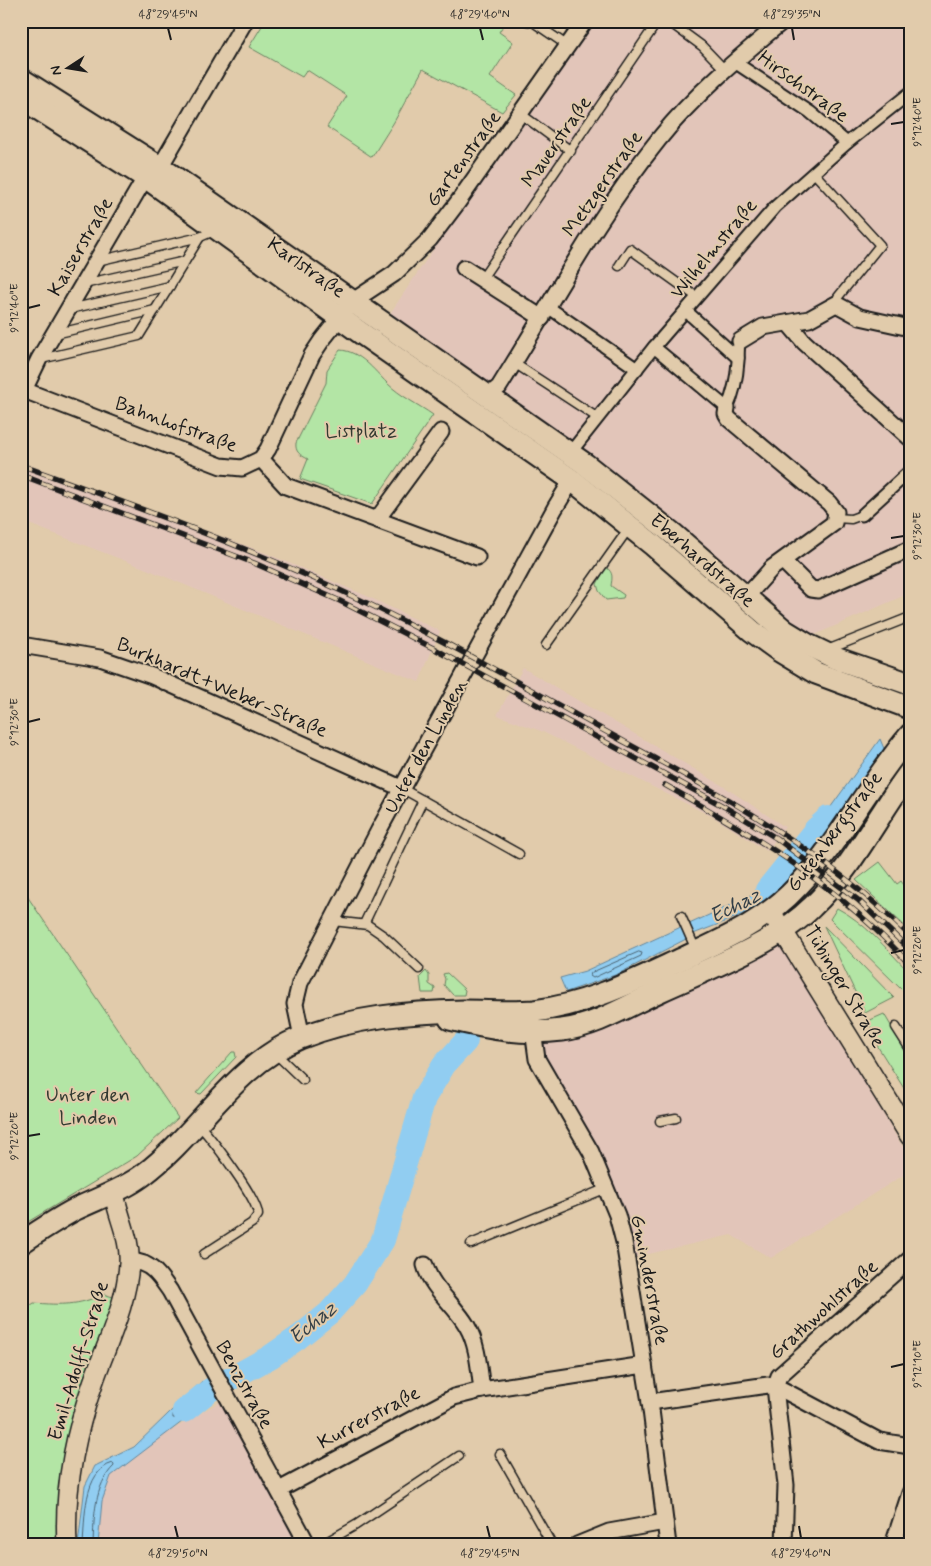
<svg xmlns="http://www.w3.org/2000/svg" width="931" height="1566" viewBox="0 0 931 1566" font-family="Mynerve,sans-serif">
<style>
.built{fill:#e2c5b9}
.green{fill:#b3e5a5;stroke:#688060}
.water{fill:#91cdf1;stroke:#62869c}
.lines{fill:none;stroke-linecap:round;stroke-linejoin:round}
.shore{stroke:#4b6371;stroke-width:1}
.river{stroke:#91cdf1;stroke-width:24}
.service-casing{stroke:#1c1c1c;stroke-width:11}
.pedestrian-casing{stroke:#1c1c1c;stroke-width:15}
.minor-casing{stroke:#1c1c1c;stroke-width:19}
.tertiary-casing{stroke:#1c1c1c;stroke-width:22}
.secondary-casing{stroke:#1c1c1c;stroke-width:25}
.service{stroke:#e1cbab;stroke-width:8}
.pedestrian{stroke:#e1cbab;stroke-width:11}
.minor{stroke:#e1cbab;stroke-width:15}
.tertiary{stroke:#e1cbab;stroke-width:19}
.secondary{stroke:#e1cbab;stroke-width:21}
.rail-casing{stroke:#1c1c1c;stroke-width:5.5}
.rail{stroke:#e1cbab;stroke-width:4;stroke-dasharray:11;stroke-linecap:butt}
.ticks{fill:none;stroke:#1c1c1c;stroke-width:2}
.labels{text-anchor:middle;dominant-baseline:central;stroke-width:4;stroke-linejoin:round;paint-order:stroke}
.street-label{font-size:20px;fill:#1c1c1c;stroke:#e1cbab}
.park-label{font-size:20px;fill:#333a31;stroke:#e1cbab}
.water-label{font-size:21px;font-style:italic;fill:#333f47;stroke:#e1cbab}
.neatline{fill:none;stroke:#1c1c1c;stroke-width:2}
.ticks-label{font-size:12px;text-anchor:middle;fill:#1c1c1c}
</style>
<rect width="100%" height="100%" fill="#e1cbab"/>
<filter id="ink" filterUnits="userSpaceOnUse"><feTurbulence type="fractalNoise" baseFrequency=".02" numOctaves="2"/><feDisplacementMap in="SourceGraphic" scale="10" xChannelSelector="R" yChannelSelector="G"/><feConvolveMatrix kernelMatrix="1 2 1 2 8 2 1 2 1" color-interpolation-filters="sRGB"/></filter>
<g filter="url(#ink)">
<g class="built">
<path d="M587,21H910V593L803,640L387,318Z"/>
<path d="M21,462L263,552L367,596L440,631L419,682L144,568L21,521Z"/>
<path d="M523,668L723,786L785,827L767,851L715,818L541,731L497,715Z"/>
<path d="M782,945L910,1159V1171L771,1258L731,1235L627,1259L624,1242L534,1043L579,1039Z"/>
<path d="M227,1398L308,1545H99L101,1493L109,1475L158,1438Z"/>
</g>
<g class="green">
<path d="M265,21H506L499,32L513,42L490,77L516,95L502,112L423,69L394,122L372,157L327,127L347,96L307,70L302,77L249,47Z"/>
<path d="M340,350C360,351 374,370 387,383C400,396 419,405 433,415L372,504L300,479L308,459C300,455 295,452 296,443L326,383L327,370Z"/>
<path d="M606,567C614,573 612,578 611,586L624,595L623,598L606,600L599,591L597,584Z"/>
<path d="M880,862L897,884L901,881L910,893V931L856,880Z"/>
<path d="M27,896L178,1118L137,1156L21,1226V898Z"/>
<path d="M837,908C864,922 886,948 907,970L910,975V989L904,992L830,919Z"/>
<path d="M824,926L894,998L865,1013Z"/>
<path d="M426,971L429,975V984L435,988L434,993H422L420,977Z"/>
<path d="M447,973L465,990L464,995H453L444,985L445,979L443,974Z"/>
<path d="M884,1014L910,1058V1098L878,1047L868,1021Z"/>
<path d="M232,1052H235L236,1057L201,1094L196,1093Z"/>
<path d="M103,1294L113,1297V1328L92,1384L67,1545H21V1312L34,1303C61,1305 79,1306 103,1294Z"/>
</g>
<g class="water">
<path d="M880,739L885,751L813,848L801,839L818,813L825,815Z"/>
<path d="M783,863L794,872C774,908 727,920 691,935L687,925L757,893Z"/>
<path d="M683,926L688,938L618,974L566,992L560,978L585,971Z"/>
<path d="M202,1381L212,1399L111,1476L102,1501L98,1545H78L85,1486L95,1466L134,1447Z"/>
</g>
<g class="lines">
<g class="shore">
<path d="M820,820H825L826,824L814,839L811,840L809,836Z"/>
<path d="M639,952L642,953L641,956L593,978L590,976L591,973Z"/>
<path d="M198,1390H202L204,1398L176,1418H173V1415Z"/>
<path d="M83,1545C85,1519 83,1471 113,1463L114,1466C94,1485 94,1518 93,1545"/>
</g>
<g class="river">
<path d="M767,890L816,829L828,818"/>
<path d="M184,1411L210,1390L270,1357L299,1337L329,1313L355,1284L383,1240L424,1098L444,1065L466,1041"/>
</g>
<g class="service-casing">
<g id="service">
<path d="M527,21L533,22L568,46"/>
<path d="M668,21L702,46L726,71"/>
<path d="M521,114L571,151"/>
<path d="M814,173L880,245L838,297L836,304"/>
<path d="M97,261L200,237L216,230"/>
<path d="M619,266L630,249L697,297"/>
<path d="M481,280L658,21"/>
<path d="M84,284L185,261"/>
<path d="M70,309L170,286"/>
<path d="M55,334L155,310"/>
<path d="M41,359L139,336L200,237"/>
<path d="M514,363L598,418"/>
<path d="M836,518L851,519L862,515"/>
<path d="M546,645L629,528"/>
<path d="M827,650L910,617"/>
<path d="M401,788L519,854"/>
<path d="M681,916L696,950"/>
<path d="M333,921L368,925L384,936L419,969"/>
<path d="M364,924L423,800"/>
<path d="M896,1027L910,1049"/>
<path d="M275,1053L303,1080"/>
<path d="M660,1121L676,1118"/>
<path d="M199,1125C212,1139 258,1199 258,1215L252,1223L204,1254"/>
<path d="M471,1244L607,1188"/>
<path d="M500,1454L552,1545"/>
<path d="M321,1545L356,1525L459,1456"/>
</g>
</g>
<g class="pedestrian-casing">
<g id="pedestrian">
<path d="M736,63L810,112L847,143"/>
<path d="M548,307L637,369"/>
<path d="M686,311L738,358"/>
<path d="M654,347L727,408C734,393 737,377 738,361C739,353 737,349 740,341"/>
<path d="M570,453L654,347L775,207L847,143L910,93"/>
<path d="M862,515L910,471"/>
</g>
</g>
<g class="minor-casing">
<g id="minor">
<path d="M156,174L245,21"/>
<path d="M464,268L542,318"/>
<path d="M788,323L804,342L910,438"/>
<path d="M740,341L763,327L809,319L836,304L860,317L910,328"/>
<path d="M21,389L221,466L242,468L261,459L268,449L312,355L322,340L353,301L394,274L430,239L458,202L585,21"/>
<path d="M24,390L39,359L145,178"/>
<path d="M488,396L499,387C551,304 597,216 659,139C694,95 739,57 783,21"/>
<path d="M727,408L726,414L729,419L829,503L836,512L834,523L772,568L745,598"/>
<path d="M261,459L286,486L477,557"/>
<path d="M378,518L441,432"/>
<path d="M783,561L811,589L818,590L910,549"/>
<path d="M21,645L100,658L152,676L401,788"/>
<path d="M532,1022L537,1059L591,1152L617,1215L624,1242L650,1402L668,1545"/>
<path d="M302,1037L295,1004L300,983L379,830L555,508L572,480"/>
<path d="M130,1261C151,1262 159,1275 170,1291L308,1545"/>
<path d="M425,1265C431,1288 455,1305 467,1326C478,1345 479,1369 482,1390"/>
<path d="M650,1402L768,1385L783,1390L879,1441L910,1446"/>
<path d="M279,1490L454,1397L482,1390L644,1365"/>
<path d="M577,1545L609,1532L665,1522"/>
<path d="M784,1545L786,1485L775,1387L779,1376L910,1259"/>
<path d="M893,1545L910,1493"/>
</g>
</g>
<g class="tertiary-casing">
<g id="tertiary">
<path d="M771,912L910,1136"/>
<path d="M67,1545C64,1490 75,1434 93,1383C106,1345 127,1304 129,1263C131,1239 117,1215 114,1192"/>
</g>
</g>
<g class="secondary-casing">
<g id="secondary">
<path d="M21,79L160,167L585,464L672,533L785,631L808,645L835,658L910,684"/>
<path d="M21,98L151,181L361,333L572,480L653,545L752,631L778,650L816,673L910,708"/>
<path d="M450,1019C487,1028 523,1035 562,1030C596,1026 629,1005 660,991C708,969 775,944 812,907C852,869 877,816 910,772"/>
<path d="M21,1243C39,1231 57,1219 76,1209C99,1198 123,1190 143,1175C199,1133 234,1065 300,1038C352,1017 409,1012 464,1011C487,1011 511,1013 534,1011C585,1005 630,983 675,962C720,941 764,923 798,886C841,840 869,783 910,735"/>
</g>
</g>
<use href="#service" class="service"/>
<use href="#pedestrian" class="pedestrian"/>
<use href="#minor" class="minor"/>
<use href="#tertiary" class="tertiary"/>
<use href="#secondary" class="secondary"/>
<g class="rail-casing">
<g id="rail">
<path d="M21,465C119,501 219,536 315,579C417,624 515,681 612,735C718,793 824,849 910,936"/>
<path d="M21,475L254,563L340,601L433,648L725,807L776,838L858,900L910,950"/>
<path d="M665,785C754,835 841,887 910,965"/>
</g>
</g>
<use href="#rail" class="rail"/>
</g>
</g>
<path class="ticks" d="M168,28L171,40M480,28L483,40M792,28L794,40M891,124L904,122M28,308L40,305M891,538L904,536M28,722L40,719M891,953L904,950M28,1136L40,1134M891,1367L904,1364M175,1526L178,1538M487,1526L490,1538M799,1526L801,1538"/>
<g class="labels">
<g class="street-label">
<text transform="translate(803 87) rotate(36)">Hirschstraße</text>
<text transform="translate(557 142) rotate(-55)">Mauerstraße</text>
<text transform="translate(464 159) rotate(-54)">Gartenstraße</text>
<text transform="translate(603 184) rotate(-55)">Metzgerstraße</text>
<text transform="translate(81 247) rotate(-60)">Kaiserstraße</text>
<text transform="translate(714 249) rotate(-50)">Wilhelmstraße</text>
<text transform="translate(306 268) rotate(35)">Karlstraße</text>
<text transform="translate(176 425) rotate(20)">Bahnhofstraße</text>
<text transform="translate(702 561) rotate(41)">Eberhardstraße</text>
<text transform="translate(222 688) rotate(23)">Burkhardt+Weber-Straße</text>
<text transform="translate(426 746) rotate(-61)">Unter den Linden</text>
<text transform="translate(835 832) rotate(-53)">Gutenbergstraße</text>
<text transform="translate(844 987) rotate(59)">Tübinger Straße</text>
<text transform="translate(649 1280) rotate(79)">Gminderstraße</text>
<text transform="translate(824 1310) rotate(-42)">Grathwohlstraße</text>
<text transform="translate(79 1361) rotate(-73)">Emil-Adolff-Straße</text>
<text transform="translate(244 1385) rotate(61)">Benzstraße</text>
<text transform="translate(369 1418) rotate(-28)">Kurrerstraße</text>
</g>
<g class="park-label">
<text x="361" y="431">Listplatz</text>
<text x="88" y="1095">Unter den<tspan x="88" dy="23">Linden</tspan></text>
</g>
<g class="water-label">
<text transform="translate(735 906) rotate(-27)">Echaz</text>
<text transform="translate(313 1323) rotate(-39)">Echaz</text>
</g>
</g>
<rect width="931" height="1566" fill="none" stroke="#e1cbab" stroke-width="55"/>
<g transform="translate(68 68) rotate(258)" stroke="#e1cbab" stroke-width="4" paint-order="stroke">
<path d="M0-4L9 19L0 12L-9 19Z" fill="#1c1c1c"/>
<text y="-8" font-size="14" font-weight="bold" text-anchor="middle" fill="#1c1c1c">N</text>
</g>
<rect x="28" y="28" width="876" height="1510" class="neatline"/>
<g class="ticks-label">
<text x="168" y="18">48°29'45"N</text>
<text x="480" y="18">48°29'40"N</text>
<text x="792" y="18">48°29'35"N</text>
<text transform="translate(917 122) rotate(-90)" y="4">9°12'40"E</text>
<text transform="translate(14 308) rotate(-90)" y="4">9°12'40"E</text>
<text transform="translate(917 536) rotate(-90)" y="4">9°12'30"E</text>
<text transform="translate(14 722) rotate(-90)" y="4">9°12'30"E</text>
<text transform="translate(917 950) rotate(-90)" y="4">9°12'20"E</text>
<text transform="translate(14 1136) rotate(-90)" y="4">9°12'20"E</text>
<text transform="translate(917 1364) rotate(-90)" y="4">9°12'10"E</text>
<text x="178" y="1557">48°29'50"N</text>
<text x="490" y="1557">48°29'45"N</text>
<text x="801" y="1557">48°29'40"N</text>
</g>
</svg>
